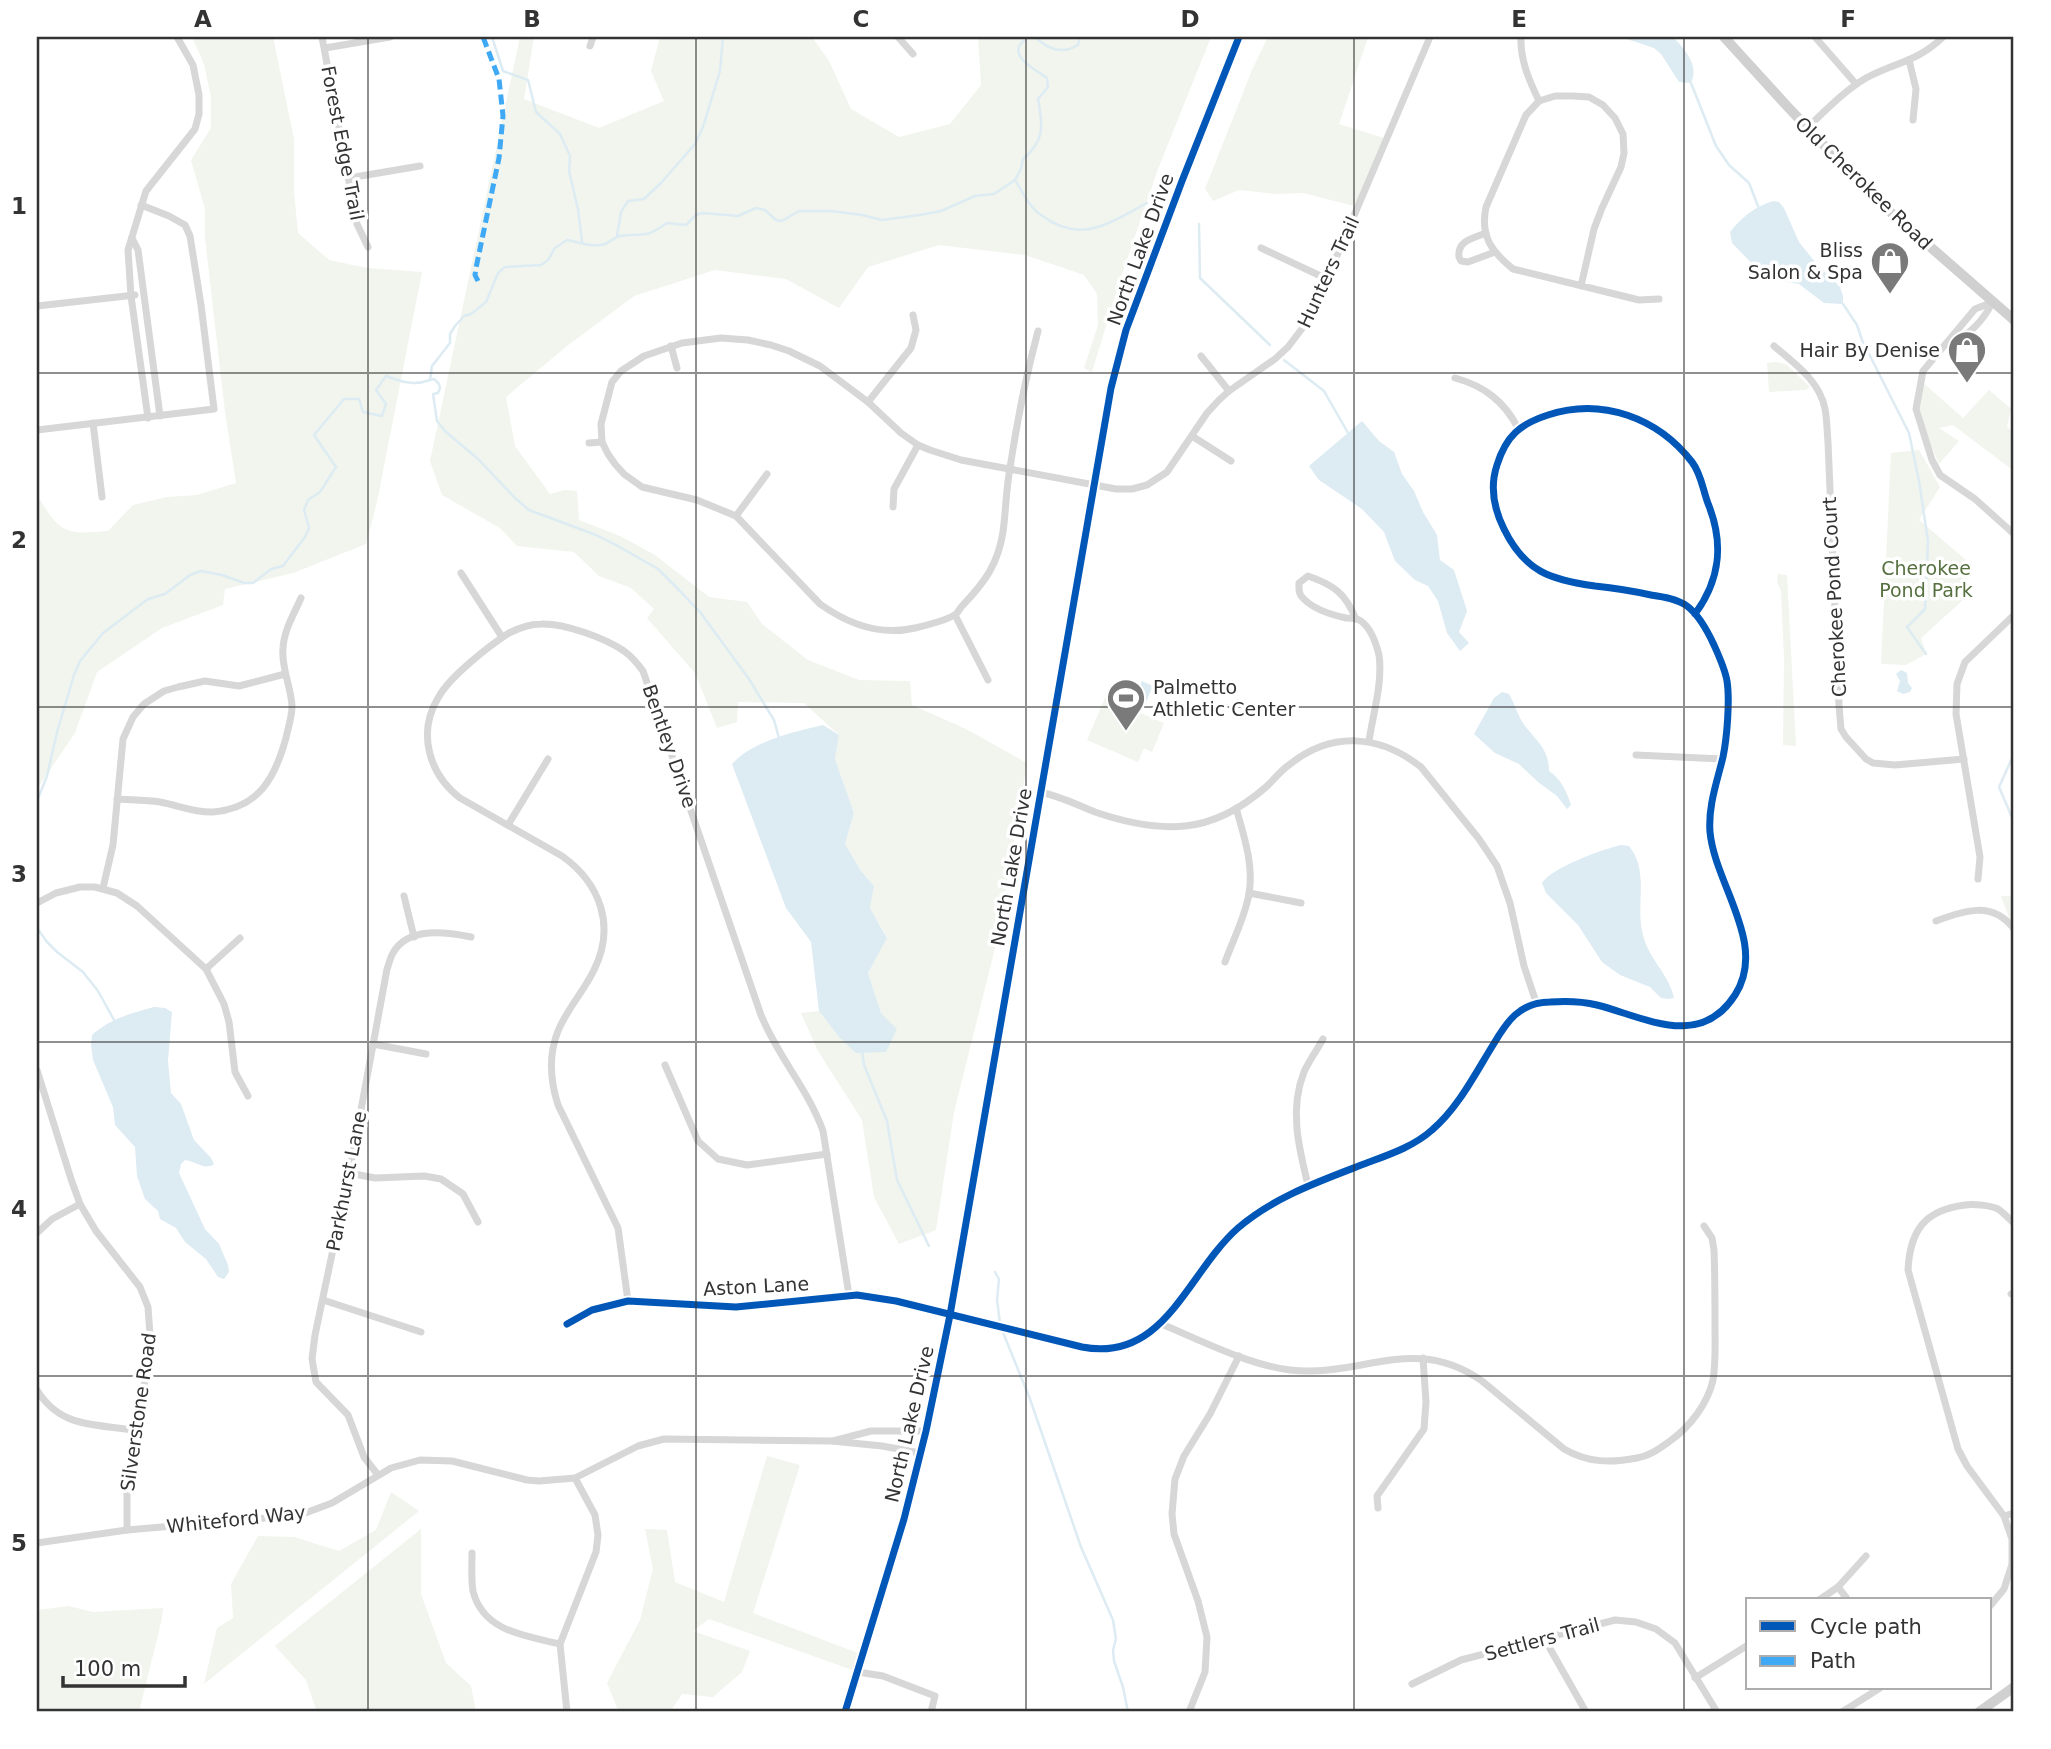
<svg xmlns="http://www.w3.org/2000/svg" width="2051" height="1749" viewBox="0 0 2051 1749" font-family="'DejaVu Sans',sans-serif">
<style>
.green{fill:#f1f5ed}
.water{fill:#ddebf3}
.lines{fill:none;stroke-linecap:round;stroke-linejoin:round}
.stream{stroke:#ddebf3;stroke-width:2.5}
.street{stroke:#d7d7d7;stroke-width:7}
.secondary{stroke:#d0d0d0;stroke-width:10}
.quiet{stroke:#3fa9f5;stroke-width:5;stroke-dasharray:10 5;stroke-linecap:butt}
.cycleway-casing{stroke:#fff;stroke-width:11}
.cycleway{stroke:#0057b8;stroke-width:7}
.grid{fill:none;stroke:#333;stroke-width:2;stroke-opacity:0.55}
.labels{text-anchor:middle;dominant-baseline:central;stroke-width:7;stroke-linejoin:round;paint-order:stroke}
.street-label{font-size:19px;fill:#333;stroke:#fff}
.poi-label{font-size:19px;fill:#333;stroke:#fff;text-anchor:end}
.park-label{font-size:19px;fill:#56703f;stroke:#fff}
.neatline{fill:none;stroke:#333;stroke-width:2.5}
.grid-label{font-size:23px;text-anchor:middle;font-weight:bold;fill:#333}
</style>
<rect width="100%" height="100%" fill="#fff"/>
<g class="green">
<path d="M192,37H273L294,139V192L298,233L329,260L367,268L422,272L377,502L366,544L293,573L225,589L223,605L162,628L97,672L75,733L37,789V495C60,533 65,535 108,531L133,505L167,497L197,495L236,483L225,412L205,238V209L191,160L211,128V97L204,64Z"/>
<path d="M520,37H534L524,99L599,128L664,101L651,71L660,37H812L829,61L851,109L899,137L950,124L981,85L978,37H1211L1158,169L1120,280L1092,372L1084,368L1098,325L1097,294L1084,275L1025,255L939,245L868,267L839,308L786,279L715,270L634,296L567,346L506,397L515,446L550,494L565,490L577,491L579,520L620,536L655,555L709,597L747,602L762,624L808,660L859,680L910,681L912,705L966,729L1027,763L999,932L954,1112L936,1230L899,1244L874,1197L862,1120L818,1051L801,1013L819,1011L839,1037L881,1013L868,973L887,937L870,908L874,886L861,871L845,844L854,813L835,759L839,735L804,703L738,702L737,722L717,728L695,673L647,618L654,609L631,588L599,576L574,552L517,546L500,528L442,495L430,461Z"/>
<path d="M1268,37H1368L1339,124L1387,139L1358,207L1303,193L1276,194L1239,190L1213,201L1205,189L1252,70Z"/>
<path d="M1777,362L1787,365L1810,387L1806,390L1769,392L1767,363Z"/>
<path d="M1921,381L1963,418L1989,390L2011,409L2007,427L2014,433V471L1953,425L1939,428L1959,441L1939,464L1916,409Z"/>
<path d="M1919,450L1940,487L1919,520L1967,561L1965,598L1921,638L1926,654L1906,665L1881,664L1891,453Z"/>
<path d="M1778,574L1787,575L1796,746L1783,745L1784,658L1781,591L1777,582Z"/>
<path d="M1105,698L1164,723L1152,752L1144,748L1138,762L1087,740Z"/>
<path d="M2001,896H2014V931Z"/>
<path d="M767,1456L800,1465L753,1613L863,1655L858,1672L709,1619L693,1631L750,1651L742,1672L713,1697L682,1694L670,1712H619L607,1683L640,1620L653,1569L645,1529L667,1530L675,1582L724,1602Z"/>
<path d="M391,1492L419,1511L204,1684L217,1628L233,1618L231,1584L258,1536L294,1537L339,1551L376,1530Z"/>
<path d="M421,1529V1594L446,1663L471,1686L476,1712H317L306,1680L275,1646Z"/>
<path d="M69,1606L93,1612L163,1608L162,1618L139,1712H37V1610Z"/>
</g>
<g class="water">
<path d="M1621,37H1673C1684,48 1700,66 1691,83L1679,82L1661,54L1654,48Z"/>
<path d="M1773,201L1779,202L1784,208L1799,242L1815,262L1840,287L1843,296V304L1824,303L1799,284L1767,279L1732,243L1730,232C1742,217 1754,207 1773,201Z"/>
<path d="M1362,421L1379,441L1394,452L1402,474L1414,491L1423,512L1437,535L1440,560L1454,570L1467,611L1459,632L1469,643L1460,651L1447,633L1438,601L1428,586L1415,580L1395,561L1384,532L1362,509L1319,480L1309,466Z"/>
<path d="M1901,670L1907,673L1908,683L1912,688L1910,692L1903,694L1897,691L1900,681L1896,674Z"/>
<path d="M1142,681L1153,686L1145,704L1134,699Z"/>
<path d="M1502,692L1509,694C1515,704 1518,717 1525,726C1537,741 1549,750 1549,771C1561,779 1567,792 1571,805L1567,809L1557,796L1538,782L1519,764L1495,753L1474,734L1494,698Z"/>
<path d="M823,725L839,735L835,759L854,813L845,844L861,871L874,886L870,908L887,938L868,973L881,1013L897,1029L886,1052L856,1053L839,1037L819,1011L811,942L786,908L732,764C753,741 793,732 823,725Z"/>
<path d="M1621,845L1629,846C1650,872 1635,905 1643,935C1648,958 1669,974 1674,998L1668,999L1661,998L1650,987L1620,975L1602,962L1578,925L1546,893L1542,883C1551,868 1603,849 1621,845Z"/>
<path d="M154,1007L165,1008L172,1012L168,1061L171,1093L181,1104L194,1140L211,1158L214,1164C205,1171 195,1161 185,1160L181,1164L179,1173L205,1229L219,1244L228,1265L229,1272L224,1279L218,1277L206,1259L185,1242L176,1228L160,1219L158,1211L145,1199L137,1176L135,1147L115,1125L113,1107L93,1060L91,1045L92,1035C110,1019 131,1013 154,1007Z"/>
</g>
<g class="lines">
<g class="stream">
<path d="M492,37L503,71L528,80L536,112L560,134L570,156L569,171L578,209L582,241"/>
<path d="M1032,37H1035C1048,49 1061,55 1078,45L1080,37"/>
<path d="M1691,83L1716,146L1729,165L1749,183L1758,206"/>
<path d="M1015,180C1022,191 1029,207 1041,215C1081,245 1109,223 1147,203"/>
<path d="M1199,224L1200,278L1270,345"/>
<path d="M617,236L621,212L628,201L644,199L661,183L695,144L703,127L720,71L723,37"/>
<path d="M1843,304L1857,325L1862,340L1909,433L1919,481L1928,541L1925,609L1907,627L1926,654"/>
<path d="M1284,360L1324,391L1348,433"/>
<path d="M430,380L434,379L439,384L440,388L438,393L433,394L437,421L445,431L478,459L516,499L529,510L596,535L616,545L658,569L677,588L700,612L749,679L774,720L779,738"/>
<path d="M430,380L432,366L450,343V334L455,326L464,316L471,314L486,302L498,273L505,267L541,265L548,260L555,248L567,240C579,242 594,248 605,244C611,242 614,237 620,236C645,232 643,240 667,223L686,225L696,215L702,213L738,216L756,208L765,210L776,220L782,221L799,211H831L862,215L882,220L920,215L941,211L975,196L994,194L1015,180L1021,169L1023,159C1045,141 1043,125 1038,99L1048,87L1047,78C1033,68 1002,53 1029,37"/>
<path d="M2012,702L2014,714"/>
<path d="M2014,754L1999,787L2014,822"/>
<path d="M37,801L47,776L57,732L74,675L80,661L103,633L148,599L165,594L190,575L201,571L222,575L244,583H253L271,569L283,566L305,537L309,528L304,510L308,500L320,492L336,467L314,435L344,399H359L363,412L382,416L386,404L376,390L386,376C402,382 414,386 430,380"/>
<path d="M37,928L47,942L57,952L83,972L98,991L114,1020"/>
<path d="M862,1051L864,1065L887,1121L897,1180L929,1246"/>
<path d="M995,1272L999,1279L997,1300L1000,1323"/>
<path d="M1002,1330L1030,1399L1081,1547L1113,1620L1116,1639L1113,1650L1114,1661L1123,1687L1128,1712"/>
</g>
<g class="street">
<path d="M322,37L357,224L368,247"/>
<path d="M898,37L913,54"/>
<path d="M1521,37C1520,60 1529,80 1539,101"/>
<path d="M1815,37L1856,84"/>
<path d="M590,46L593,37"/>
<path d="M325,48L390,37"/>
<path d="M1909,60L1916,89L1913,120"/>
<path d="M1807,128C1826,110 1844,91 1866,78C1896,62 1917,62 1943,37"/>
<path d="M349,178L420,166"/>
<path d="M1486,233C1473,238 1457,241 1459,257L1461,261L1468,262L1495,252"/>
<path d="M132,238L138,250L160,416"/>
<path d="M1261,248L1327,279"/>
<path d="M1581,286L1594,229L1602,208L1621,167L1624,153L1623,134L1615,118L1603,105L1589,97L1573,96H1555L1539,101L1526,115L1486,207C1480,236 1491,251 1513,269L1639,300L1659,299"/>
<path d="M1993,302L1975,309L1923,371L1916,409L1932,460L1940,475L1975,499L2014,534"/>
<path d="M37,306L135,295"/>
<path d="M1038,331C1026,376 1017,421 1010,468C1006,489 1006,510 1003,532C998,564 985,582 963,605C960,608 959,611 956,614C946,621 927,625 915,628C881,636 848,624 820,604L736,516L697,500L642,487L624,474L615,464L608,454L602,442L601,424L612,382L621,371L644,356L682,343L721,338L748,340L771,345L789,351L820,366L868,402L901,433L918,445L930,450L961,460L1116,489H1132L1147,485L1167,472L1207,413L1219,400L1229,391L1275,359L1288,347L1304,326L1327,279L1430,37"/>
<path d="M1949,343C1968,337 1983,321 1992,303"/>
<path d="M671,346L677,368"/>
<path d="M1774,346C1794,363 1820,381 1825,409C1827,419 1827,431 1828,442L1839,705L1841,729L1846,737L1866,759L1873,763L1895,765L1964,759"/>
<path d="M1201,356L1229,391"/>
<path d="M1455,378C1484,386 1504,401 1518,428"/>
<path d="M868,402L911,348L916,330L913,315"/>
<path d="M148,418L131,296L128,250L146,191L195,129L199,114V95L193,65L177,37"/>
<path d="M93,423L102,497"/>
<path d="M37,430L214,409L201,305L190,236L185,225L169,216L141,205"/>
<path d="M1192,436L1231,461"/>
<path d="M589,443L602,442"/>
<path d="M893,507L894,489L918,445"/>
<path d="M736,516L767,474"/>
<path d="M461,573L502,637"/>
<path d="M955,615L988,680"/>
<path d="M1356,619C1345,593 1334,585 1308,576L1299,583C1299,588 1298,594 1303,598C1313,609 1332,615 1346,618C1349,618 1355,618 1357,619C1370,624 1376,643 1379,655C1383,682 1373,714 1369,741"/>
<path d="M1636,755L1722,759"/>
<path d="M1040,792C1060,796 1077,805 1095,812C1124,822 1154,829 1185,826C1215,823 1243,807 1266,787C1274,780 1280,771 1289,765C1331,731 1379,734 1421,767L1479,839L1497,866L1510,903L1524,966L1536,1002"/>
<path d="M117,799C131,800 146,800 160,802C177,805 195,813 213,812C259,808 275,778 286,738C288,728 292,717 292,706C291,686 281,668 283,648C284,630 294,614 301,598"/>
<path d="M508,825L548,759"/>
<path d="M1978,879L1980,857L1956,714L1957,684L1965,662L2014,615"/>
<path d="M103,888L113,845L123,739L133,717L144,704L164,691L178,687L205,681L239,686L285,674"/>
<path d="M1249,893L1301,903"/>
<path d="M404,896L414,937"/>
<path d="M37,903L56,893L80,887H95L117,893L137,906L206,969L224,1004L229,1022L235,1072L248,1096"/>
<path d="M1936,921C1965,910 1993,901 2014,929"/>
<path d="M1225,962C1233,940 1245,917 1249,894C1254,865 1244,836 1236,808"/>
<path d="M206,969L240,938"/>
<path d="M373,1044L426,1054"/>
<path d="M665,1065L698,1141L718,1159L747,1165L827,1154"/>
<path d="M37,1070L71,1179L80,1204L96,1231L140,1287L148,1307L151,1349L130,1459L127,1486V1530"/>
<path d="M349,1173L375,1178L424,1176L441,1179L463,1194L478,1222"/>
<path d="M1308,1185C1299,1148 1289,1110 1304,1072C1309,1061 1317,1050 1323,1039"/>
<path d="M37,1233L52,1219L80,1204"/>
<path d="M2011,1294L2014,1293"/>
<path d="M323,1300L421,1332"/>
<path d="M628,1301L618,1228L558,1105C550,1080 548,1056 558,1031C567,1009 584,991 594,970C616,926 600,883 562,856L460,798C429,774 417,733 438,698C449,677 489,646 509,633C519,628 529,624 541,624C564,623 605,638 624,651C632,657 638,664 643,671L761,1015C778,1057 808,1089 823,1131L849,1295"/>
<path d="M1159,1323C1198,1339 1248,1365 1290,1370C1362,1378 1414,1333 1482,1381L1564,1449C1588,1463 1611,1463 1637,1458C1650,1456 1660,1448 1670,1441C1690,1427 1708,1403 1713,1380C1716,1363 1715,1343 1715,1326C1715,1300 1715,1275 1714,1250L1712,1238L1704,1226"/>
<path d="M567,1324L592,1310L628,1301L736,1307L857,1295L896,1301L1082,1347C1165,1363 1187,1273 1238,1228C1274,1197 1320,1181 1364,1164C1388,1155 1413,1147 1432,1130C1458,1108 1475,1074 1493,1045C1499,1035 1506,1023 1515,1015C1525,1006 1536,1002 1550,1002C1565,1001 1581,1001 1597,1005C1644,1017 1700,1050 1735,995C1768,944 1715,885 1710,832C1708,806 1717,782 1723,757C1727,738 1730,700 1727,681C1725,669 1719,656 1714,645C1708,632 1699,615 1687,606C1677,599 1664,597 1651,595C1633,591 1614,588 1595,586C1551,580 1525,572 1504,529C1494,509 1490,486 1497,465C1506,436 1520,424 1548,415C1602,397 1658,418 1692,462C1702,475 1703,492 1709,506C1724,545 1720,580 1695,614"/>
<path d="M37,1390C60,1428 95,1424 134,1430"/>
<path d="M833,1441L871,1431H926"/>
<path d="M378,1475L364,1457L348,1415L316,1382L312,1359L315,1335L351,1164L387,969C389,964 390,958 393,953C408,926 447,932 471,937"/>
<path d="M1378,1508L1377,1496L1424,1429L1426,1402L1423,1358"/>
<path d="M2004,1516L2014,1513"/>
<path d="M37,1543L127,1530L300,1515L332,1503L391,1468L420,1460L452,1461L527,1480L539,1481L575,1478L638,1446L664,1439L832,1441L882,1446L920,1453"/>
<path d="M472,1553C472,1566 471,1579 473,1591C483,1632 527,1636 560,1644"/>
<path d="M1838,1587L1848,1600"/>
<path d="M1819,1600L1838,1587L1866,1556"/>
<path d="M1990,1606L2004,1589L2012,1564V1539L2004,1516L1967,1466L1958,1449L1908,1270C1910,1230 1925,1210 1965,1205C1974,1204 1990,1205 1998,1209C2003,1212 2009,1219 2014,1223"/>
<path d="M1544,1638L1586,1712"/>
<path d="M858,1672L883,1676L935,1696L931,1712"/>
<path d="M1695,1678L1748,1645"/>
<path d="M1412,1684L1461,1660L1615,1620L1636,1622L1656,1629L1675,1643L1717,1712"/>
<path d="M567,1712L560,1644L596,1552L598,1535L595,1515L575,1478"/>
<path d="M1189,1712L1205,1672L1207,1637L1198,1601L1174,1534L1172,1514L1175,1479L1184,1456L1210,1414L1239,1356"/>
<path d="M1842,1712L1880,1688"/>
</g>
<g class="secondary">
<path d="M1724,37L1786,105L1872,196L2014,320"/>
<path d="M845,1712L904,1519L926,1431L950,1315L1111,388L1126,330L1182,181L1239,37"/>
<path d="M1979,1712L2014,1687"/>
</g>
<path class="quiet" d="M478,281L475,275L476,268L499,158L503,116L499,79L483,37"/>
<g class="cycleway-casing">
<g id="cycleway">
<path d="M567,1324L592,1310L628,1301L736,1307L857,1295L896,1301L1082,1347C1165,1363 1187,1273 1238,1228C1274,1197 1320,1181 1364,1164C1388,1155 1413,1147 1432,1130C1458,1108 1475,1074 1493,1045C1499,1035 1506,1023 1515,1015C1525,1006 1536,1002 1550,1002C1565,1001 1581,1001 1597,1005C1644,1017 1700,1050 1735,995C1768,944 1715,885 1710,832C1708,806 1717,782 1723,757C1727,738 1730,700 1727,681C1725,669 1719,656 1714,645C1708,632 1699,615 1687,606C1677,599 1664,597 1651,595C1633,591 1614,588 1595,586C1551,580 1525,572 1504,529C1494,509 1490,486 1497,465C1506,436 1520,424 1548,415C1602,397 1658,418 1692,462C1702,475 1703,492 1709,506C1724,545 1720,580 1695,614"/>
<path d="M845,1712L904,1519L926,1431L950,1315L1111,388L1126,330L1182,181L1239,37"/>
</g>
</g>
<use href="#cycleway" class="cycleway"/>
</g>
<path class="grid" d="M368,37V1712M696,37V1712M1026,37V1712M1354,37V1712M1684,37V1712M37,373H2014M37,707H2014M37,1042H2014M37,1376H2014"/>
<defs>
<g id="shop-pin" transform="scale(2.0125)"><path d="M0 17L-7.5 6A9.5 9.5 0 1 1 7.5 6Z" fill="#7a7a7a" stroke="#fff"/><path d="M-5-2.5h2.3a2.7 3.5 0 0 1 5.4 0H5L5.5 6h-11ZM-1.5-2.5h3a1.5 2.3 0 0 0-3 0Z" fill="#fff"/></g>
<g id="stadium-pin" transform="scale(2.0125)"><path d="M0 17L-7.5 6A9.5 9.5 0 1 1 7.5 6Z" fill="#7a7a7a" stroke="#fff"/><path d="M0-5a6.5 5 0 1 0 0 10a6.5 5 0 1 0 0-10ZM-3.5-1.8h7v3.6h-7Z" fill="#fff"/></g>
</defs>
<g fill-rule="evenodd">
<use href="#shop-pin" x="1890" y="261"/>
<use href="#shop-pin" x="1967" y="350"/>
<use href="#stadium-pin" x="1126" y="698"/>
</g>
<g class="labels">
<g class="street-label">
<text transform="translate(343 143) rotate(79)">Forest Edge Trail</text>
<text transform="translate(1864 183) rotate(44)">Old Cherokee Road</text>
<text transform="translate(1140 249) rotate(-70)">North Lake Drive</text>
<text transform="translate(1328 272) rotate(-65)">Hunters Trail</text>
<text transform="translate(1834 597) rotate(-93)">Cherokee Pond Court</text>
<text transform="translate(670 746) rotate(71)">Bentley Drive</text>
<text transform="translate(1011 867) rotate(-80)">North Lake Drive</text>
<text transform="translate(346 1181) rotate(-79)">Parkhurst Lane</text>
<text transform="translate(756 1286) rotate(-3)">Aston Lane</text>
<text transform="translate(138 1412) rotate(-82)">Silverstone Road</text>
<text transform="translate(909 1424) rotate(-77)">North Lake Drive</text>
<text transform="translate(236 1519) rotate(-6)">Whiteford Way</text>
<text transform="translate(1542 1639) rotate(-15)">Settlers Trail</text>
</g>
<g class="poi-label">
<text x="1863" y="250">Bliss<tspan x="1863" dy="22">Salon &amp; Spa</tspan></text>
<text x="1940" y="350">Hair By Denise</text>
<text x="1153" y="687" text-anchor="start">Palmetto<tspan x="1153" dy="22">Athletic Center</tspan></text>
</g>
<g class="park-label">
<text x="1926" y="568">Cherokee<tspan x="1926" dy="22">Pond Park</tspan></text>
</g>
</g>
<rect width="2051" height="1749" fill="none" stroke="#ffffff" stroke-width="77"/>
<rect x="1746" y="1598" width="245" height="91" fill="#ffffff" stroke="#adadad" stroke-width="2"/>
<rect x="1760" y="1621" width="35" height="10" fill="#0057b8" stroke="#adadad" stroke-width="2"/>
<text x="1810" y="1634" font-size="21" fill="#333333">Cycle path</text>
<rect x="1760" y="1656" width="35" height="10" fill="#3fa9f5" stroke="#adadad" stroke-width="2"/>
<text x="1810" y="1668" font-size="21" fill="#333333">Path</text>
<path d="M63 1676v10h122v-10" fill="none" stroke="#333333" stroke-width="3.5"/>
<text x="74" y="1676" font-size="21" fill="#333333" stroke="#ffffff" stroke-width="5" paint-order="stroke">100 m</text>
<rect x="38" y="38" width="1974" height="1672" class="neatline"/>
<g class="grid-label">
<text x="203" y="27">A</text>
<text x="532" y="27">B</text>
<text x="861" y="27">C</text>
<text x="1190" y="27">D</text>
<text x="1519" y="27">E</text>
<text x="1848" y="27">F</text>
<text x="19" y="214">1</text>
<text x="19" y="548">2</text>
<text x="19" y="882">3</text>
<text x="19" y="1217">4</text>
<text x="19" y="1551">5</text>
</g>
</svg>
